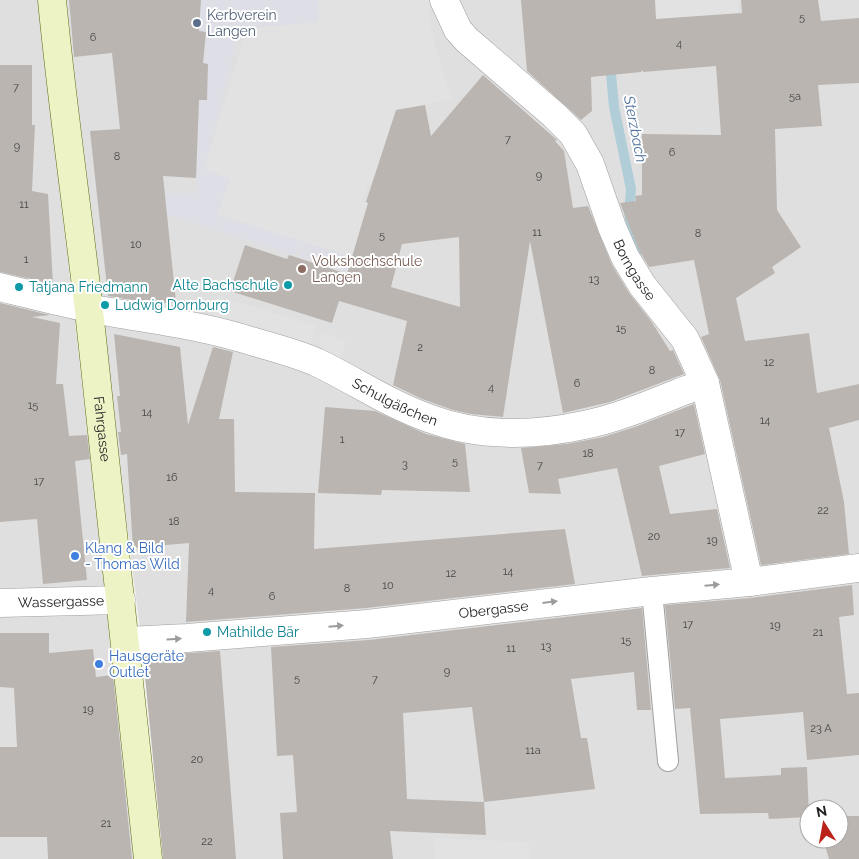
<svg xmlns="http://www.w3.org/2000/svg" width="859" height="859" viewBox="0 0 859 859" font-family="Raleway,sans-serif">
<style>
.residential{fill:#e0dfdf;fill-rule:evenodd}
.parking{fill:#e2e2e2}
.plaza{fill:#dedee6}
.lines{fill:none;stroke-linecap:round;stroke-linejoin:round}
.stream{stroke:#b0cdd8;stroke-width:10}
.building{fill:#bab5b0;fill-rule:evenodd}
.service-casing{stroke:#9f9f9f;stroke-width:22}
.minor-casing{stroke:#9f9f9f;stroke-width:29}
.secondary-casing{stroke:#5f6e13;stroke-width:29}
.service{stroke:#fff;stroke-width:20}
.minor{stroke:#fff;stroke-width:28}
.secondary{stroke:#eef3c6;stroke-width:28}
.oneway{fill:#9c9c9c}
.service-dot{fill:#5c6f8a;stroke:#fff;stroke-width:2}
.education-dot{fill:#8d6e63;stroke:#fff;stroke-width:2}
.culture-dot{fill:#0f9aa8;stroke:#fff;stroke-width:2}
.shop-dot{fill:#3f7fe0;stroke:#fff;stroke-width:2}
.labels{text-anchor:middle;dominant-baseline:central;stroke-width:4;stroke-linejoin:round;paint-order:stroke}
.number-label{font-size:11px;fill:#484746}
.service-label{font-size:14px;fill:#4e5e75;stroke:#fff;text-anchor:start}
.education-label{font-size:14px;fill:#785e54;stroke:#fff;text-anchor:start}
.street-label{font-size:14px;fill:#222;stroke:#fff}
.culture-label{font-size:14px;fill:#0d838f;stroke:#fff;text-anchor:start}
.shop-label{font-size:14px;fill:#366cbe;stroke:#fff;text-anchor:start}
.water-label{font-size:15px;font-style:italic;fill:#55769f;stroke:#fff}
</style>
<rect width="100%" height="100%" fill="#f1efea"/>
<g class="residential">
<path d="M0,0H39L135,859H0Z"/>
<path d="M64,0H859V859H169L90,229ZM809,809H839V839H809Z"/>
</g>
<g class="parking">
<path d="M318,0H429L431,30L451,99L396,110L373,186L368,185L363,201L368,203L352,257L217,214L230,179L204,169L247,28L319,22Z"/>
<path d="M651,0H737L738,13L653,20Z"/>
<path d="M218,296L316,326L306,359L208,329Z"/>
<path d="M323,333L346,341L336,372L313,361Z"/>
<path d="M434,838L528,842L530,859H435Z"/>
</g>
<path class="plaza" d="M201,0H318L319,22L247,28L239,31L204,169L230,179L217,215L352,257L348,271L299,257L302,248L300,247L294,255L167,215L158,193H197L196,178L199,100L207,99L206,64L197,63Z"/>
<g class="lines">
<path class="stream" d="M610,63L614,107L631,189L629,213L636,254"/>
</g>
<g class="building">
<path d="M69,0H201L199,31L206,32L203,63L208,64L207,100H199L196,178L163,176L176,302L156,304L108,296L90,131L120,129L112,53L74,57Z"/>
<path d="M521,0H655L656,19L742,13L741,0H818L821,21L859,18V83L818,85L822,126L775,129L777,210L801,247L772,267L775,273L736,298L745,341L809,333L817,393L859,384V420L829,428L844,502L849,554L761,565L720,380L701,337L709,334L694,260L649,267L639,250L620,203L636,201L635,196L642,195V134L721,135L716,66L643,72V70L641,72L591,77L592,111L581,120L527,71Z"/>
<path d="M0,65H32V125H35L32,191L48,194L53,284L0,272Z"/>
<path d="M483,75L557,140L555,141L564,151L573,208L588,206L612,265L629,293L651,321L670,351L673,350L684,374L610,402L563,413L530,241L503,417L471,414L453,410L422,399L393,385L407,321L339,301L332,323L230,291L245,245L287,259L289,255L347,274L368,203L366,202L396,110L425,105L431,136ZM459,237L460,307L391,287L402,244Z"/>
<path d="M0,303L50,315L32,317L60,323L56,384H63L69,436L87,435L90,459L75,461L87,580L43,584L37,519L0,522Z"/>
<path d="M114,334L180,347L188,425L213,347L233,352L219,419H234L235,492L315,493L314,549L565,529L575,584L366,608L186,622L189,543L133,548L127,454L121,455L118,432H121L117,396H120Z"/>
<path d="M694,404L705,454L659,466L670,514L717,509L730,568L642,576L617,468L558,479L561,494L529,493L521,448L567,444L603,437L635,427Z"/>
<path d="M325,407L375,411L426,434L465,444L470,492L382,490L381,495L318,493Z"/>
<path d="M852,585L854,615L839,617L847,694L859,693V755L807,760L803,712L720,719L725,778L781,775V768L807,767L809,817L769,819L768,813L700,814L690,708L675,709L665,605L750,598Z"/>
<path d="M642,608L651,710H637L634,672L571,679L581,738H587L595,789L484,802L486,835L390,831L393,859H283L280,813L297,812L293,755L277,756L271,647L369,640ZM472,707L484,802L407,799L403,713Z"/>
<path d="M0,633H49V653L93,649L96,677L113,675L132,859H48L47,837H0V747H17L14,688L0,687Z"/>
<path d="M220,651L236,859H163L143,656Z"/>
<path d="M839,816H859V859H829L823,839H839Z"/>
</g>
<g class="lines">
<g class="service-casing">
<path id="service" d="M652,591L668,761"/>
</g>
<g class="minor-casing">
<g id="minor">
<path id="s1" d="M444,0L458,30L467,40L554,115L573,134L590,164L612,227L625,257L642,285L685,339L705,383L749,582"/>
<path id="s2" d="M0,287C29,294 59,302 88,308C143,319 198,324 251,341C272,347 295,353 316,362C354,380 390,405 431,419C479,437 534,436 584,425C625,417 665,397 705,383"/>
<path id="s3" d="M0,603L121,600"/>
<path id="s4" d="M126,641L187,638L367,624L652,591L749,582L859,568"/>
</g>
</g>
<g class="secondary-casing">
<g id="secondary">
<path id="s5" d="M52,0C62,104 77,207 89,311C110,493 129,676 148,859"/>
</g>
</g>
<use href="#service" class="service"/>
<use href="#minor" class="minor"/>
<use href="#secondary" class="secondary"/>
</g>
<defs><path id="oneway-solid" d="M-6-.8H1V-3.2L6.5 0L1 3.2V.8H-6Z" transform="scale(1.25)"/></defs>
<g class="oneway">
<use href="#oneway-solid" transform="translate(712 585) rotate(-5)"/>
<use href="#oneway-solid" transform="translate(550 602) rotate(-7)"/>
<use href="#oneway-solid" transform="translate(336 626) rotate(-5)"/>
<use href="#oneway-solid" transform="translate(174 639) rotate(-3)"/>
</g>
<circle class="service-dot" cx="197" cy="23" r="5"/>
<circle class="education-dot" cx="302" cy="269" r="5"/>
<g class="culture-dot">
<circle cx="288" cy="285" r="5"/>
<circle cx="19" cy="287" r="5"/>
<circle cx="105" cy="305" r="5"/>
<circle cx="207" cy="632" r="5"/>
</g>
<g class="shop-dot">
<circle cx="75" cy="556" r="5"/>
<circle cx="99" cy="664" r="5"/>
</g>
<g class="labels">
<g class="number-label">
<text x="802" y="17">5</text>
<text x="93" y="37">6</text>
<text x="679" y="43">4</text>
<text x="16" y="87">7</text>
<text x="795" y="96">5a</text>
<text x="508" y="139">7</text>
<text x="17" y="146">9</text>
<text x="672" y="152">6</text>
<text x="117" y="156">8</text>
<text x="539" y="175">9</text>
<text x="24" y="204">11</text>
<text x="537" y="232">11</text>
<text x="698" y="233">8</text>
<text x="382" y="235">5</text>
<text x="136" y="244">10</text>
<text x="26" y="259">1</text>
<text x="594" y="279">13</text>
<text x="621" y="328">15</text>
<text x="420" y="347">2</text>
<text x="769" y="362">12</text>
<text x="652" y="370">8</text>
<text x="577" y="383">6</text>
<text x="491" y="387">4</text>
<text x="33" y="405">15</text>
<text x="147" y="412">14</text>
<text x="765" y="420">14</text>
<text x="680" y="432">17</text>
<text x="342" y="439">1</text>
<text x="588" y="453">18</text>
<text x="455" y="461">5</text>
<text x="405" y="464">3</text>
<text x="540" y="465">7</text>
<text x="172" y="477">16</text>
<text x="39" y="481">17</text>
<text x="823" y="510">22</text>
<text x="174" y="521">18</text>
<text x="654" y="536">20</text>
<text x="712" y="540">19</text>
<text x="508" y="571">14</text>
<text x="451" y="573">12</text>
<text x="388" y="585">10</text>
<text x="347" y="588">8</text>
<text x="211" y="590">4</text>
<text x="272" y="596">6</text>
<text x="688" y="624">17</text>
<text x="775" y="625">19</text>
<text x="818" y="632">21</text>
<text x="626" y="640">15</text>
<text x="546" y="646">13</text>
<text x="511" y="648">11</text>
<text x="447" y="671">9</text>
<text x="297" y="678">5</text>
<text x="375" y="679">7</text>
<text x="88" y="709">19</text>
<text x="821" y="728">23 A</text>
<text x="533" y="750">11a</text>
<text x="197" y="759">20</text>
<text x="106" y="823">21</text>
<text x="207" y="841">22</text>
</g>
<g class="service-label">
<text x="207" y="15">Kerbverein<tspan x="207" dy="16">Langen</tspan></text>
</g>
<g class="education-label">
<text x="312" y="261">Volkshochschule<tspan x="312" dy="16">Langen</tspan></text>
</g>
<g class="street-label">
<text stroke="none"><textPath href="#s1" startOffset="338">Borngasse</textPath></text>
<text stroke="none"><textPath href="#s2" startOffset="414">Schulgäßchen</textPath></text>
<text stroke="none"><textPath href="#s5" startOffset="432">Fahrgasse</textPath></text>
<text stroke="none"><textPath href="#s3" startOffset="61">Wassergasse</textPath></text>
<text stroke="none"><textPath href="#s4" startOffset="369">Obergasse</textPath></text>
</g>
<g class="culture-label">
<text x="278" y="285" text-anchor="end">Alte Bachschule</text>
<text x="29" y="287">Tatjana Friedmann</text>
<text x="115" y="305">Ludwig Dornburg</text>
<text x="217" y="632">Mathilde Bär</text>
</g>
<g class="shop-label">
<text x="85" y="548">Klang &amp; Bild<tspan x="85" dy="16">- Thomas Wild</tspan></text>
<text x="109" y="656">Hausgeräte<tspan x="109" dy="16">Outlet</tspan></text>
</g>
<g class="water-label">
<text transform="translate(635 129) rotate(79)">Sterzbach</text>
</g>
</g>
<g transform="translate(824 824) rotate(349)"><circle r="24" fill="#ffffff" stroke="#a7a7a7"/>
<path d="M0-4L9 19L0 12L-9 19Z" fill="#ba231a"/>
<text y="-8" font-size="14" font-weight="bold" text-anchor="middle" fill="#222222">N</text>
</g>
</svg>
